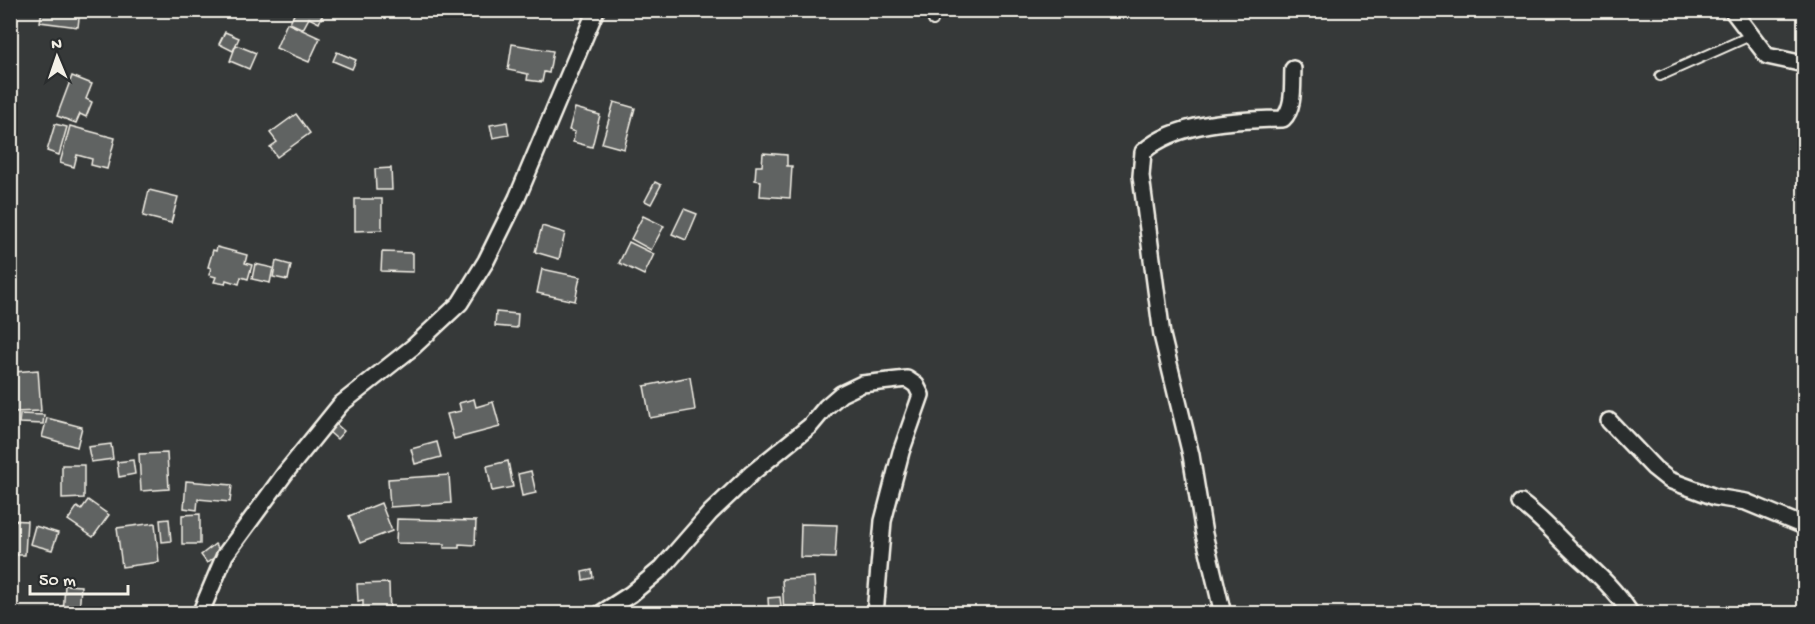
<svg xmlns="http://www.w3.org/2000/svg" width="1815" height="624" viewBox="0 0 1815 624" font-family="'Gochi Hand',sans-serif">
<style>
.building{fill:#616362;stroke:#f4f1e8;stroke-width:1.5}
.lines{fill:none;stroke-linecap:round;stroke-linejoin:round}
.lane-casing{stroke:#f4f1e8;stroke-width:12}
.street-casing{stroke:#f4f1e8;stroke-width:20}
.lane{stroke:#2a2d2e;stroke-width:8}
.street{stroke:#2a2d2e;stroke-width:15}
</style>
<rect width="100%" height="100%" fill="#363939"/>
<filter id="ink" filterUnits="userSpaceOnUse"><feTurbulence type="fractalNoise" baseFrequency=".0167" numOctaves="2"/><feDisplacementMap in="SourceGraphic" scale="12" xChannelSelector="R" yChannelSelector="G"/><feConvolveMatrix kernelMatrix="1 2 1 2 8 2 1 2 1" color-interpolation-filters="sRGB"/></filter>
<g filter="url(#ink)">
<g class="building">
<path d="M42,10H80L78,27L40,22Z"/>
<path d="M296,10H325L319,23L309,18L303,29L290,23Z"/>
<path d="M287,23L320,38L309,62L276,48Z"/>
<path d="M225,32L239,38L233,51L219,44Z"/>
<path d="M512,44L553,51L549,73L544,72L542,82L527,80L528,74L508,70Z"/>
<path d="M236,45L256,53L249,69L230,61Z"/>
<path d="M337,52L356,60L352,69L333,61Z"/>
<path d="M72,76L92,84L86,99L92,102L86,117L80,114L76,123L57,116Z"/>
<path d="M614,102L635,108L624,149L602,143Z"/>
<path d="M575,108L600,115L592,147L573,142L575,132L569,130Z"/>
<path d="M296,114L310,133L277,157L270,147L277,142L270,133Z"/>
<path d="M507,122L509,135L493,138L490,125Z"/>
<path d="M55,124L67,127L59,155L47,151Z"/>
<path d="M70,126L115,138L107,169L91,165L92,159L77,155L74,167L60,163Z"/>
<path d="M763,153L787,155V166H792L790,198L760,196L761,181L755,180L756,166H762Z"/>
<path d="M391,168L392,190H376L375,169Z"/>
<path d="M655,182L661,185L651,204L645,201Z"/>
<path d="M149,190L178,197L171,223L143,216Z"/>
<path d="M355,199H382V230L355,231Z"/>
<path d="M684,209L697,214L686,240L672,234Z"/>
<path d="M643,216L664,226L651,250L631,239Z"/>
<path d="M542,226L565,233L559,259L535,252Z"/>
<path d="M629,242L654,254L644,275L619,263Z"/>
<path d="M217,247L247,255L245,263L252,265L248,279L241,277L239,284L226,280L225,284L214,282L216,277L209,275L211,268L208,267L213,250L216,251Z"/>
<path d="M382,252L413,253V272L381,271Z"/>
<path d="M276,261L291,265L288,280L273,277Z"/>
<path d="M255,264L273,268L270,283L252,279Z"/>
<path d="M542,269L580,277L575,301L537,293Z"/>
<path d="M496,312L518,314L517,328L495,326Z"/>
<path d="M38,370L41,411L14,412V372Z"/>
<path d="M690,377L695,410L650,418L644,386Z"/>
<path d="M474,399L476,407L493,402L500,427L454,439L447,414L461,411L459,403Z"/>
<path d="M20,414L44,415L43,424L19,423Z"/>
<path d="M47,418L82,427L77,447L42,437Z"/>
<path d="M336,424L344,431L337,439L329,432Z"/>
<path d="M437,442L441,457L415,464L411,449Z"/>
<path d="M111,444L113,459L91,462L88,447Z"/>
<path d="M167,453L169,489L141,491L139,454Z"/>
<path d="M133,460L135,474L119,477L117,462Z"/>
<path d="M508,461L513,487L492,491L487,466Z"/>
<path d="M62,465H84V498L62,499Z"/>
<path d="M531,471L536,493L522,496L518,474Z"/>
<path d="M449,475L451,503L390,507L388,479Z"/>
<path d="M186,481L232,485L230,502L198,499L197,510L184,508Z"/>
<path d="M88,500L109,515L93,537L68,520L77,507L81,510Z"/>
<path d="M381,503L392,531L360,543L349,516Z"/>
<path d="M200,514V544H182V515Z"/>
<path d="M169,519L171,541L162,542L160,520Z"/>
<path d="M397,519L476,521L475,545L459,544V548H444V544L396,543Z"/>
<path d="M10,520L27,521L25,555H10Z"/>
<path d="M155,523L159,562L122,567L117,528Z"/>
<path d="M801,524L837,525L835,558L800,557Z"/>
<path d="M35,526L58,533L52,550L30,544Z"/>
<path d="M215,544L221,552L207,563L201,555Z"/>
<path d="M592,570L593,578L583,580L582,572Z"/>
<path d="M814,577L816,614H784L782,579Z"/>
<path d="M389,583L390,614H363V600L358,601L357,584Z"/>
<path d="M65,585L81,586L79,614H63Z"/>
<path d="M780,597L782,614H769L768,598Z"/>
</g>
<g class="lines">
<g class="lane-casing">
<g id="lane">
<path d="M929,10L933,21"/>
<path d="M1660,76L1750,36"/>
</g>
</g>
<g class="street-casing">
<g id="street">
<path d="M1732,10L1767,56L1804,64"/>
<path d="M1609,421L1654,468L1669,480L1715,497L1746,502L1804,526"/>
<path d="M1521,503C1543,519 1560,540 1580,558C1600,576 1616,591 1631,614"/>
<path d="M200,614L225,555L286,472L341,404L413,347L460,303L486,261L517,198L596,10"/>
<path d="M600,614L631,594L662,568L710,513L752,473L810,426L826,407L841,394L862,384L907,379L916,385L921,395L901,452L883,521L875,614"/>
<path d="M1223,614L1204,534L1191,455L1162,335L1141,176L1143,152C1177,121 1239,120 1283,119C1295,107 1292,85 1293,69"/>
</g>
</g>
<use href="#lane" class="lane"/>
<use href="#street" class="street"/>
</g>
</g>
<rect width="1815" height="624" fill="none" stroke="#2a2d2e" stroke-width="36"/>
<rect x="18" y="18" width="1779" height="588" fill="none" stroke="#f4f1e8" stroke-width="2" filter="url(#ink)"/>
<g transform="translate(57 57) rotate(358)" stroke="#2a2d2e" stroke-width="4.5" paint-order="stroke">
<path d="M0-4.5L10 22L0 15L-10 22Z" fill="#f4f1e8"/>
<text y="-9" font-size="16" font-weight="bold" text-anchor="middle" fill="#f4f1e8">N</text>
</g>
<path d="M30 585v9h98v-9" fill="none" stroke="#f4f1e8" stroke-width="3"/>
<text x="39" y="585" font-size="18" fill="#f4f1e8" stroke="#2a2d2e" stroke-width="4.5" paint-order="stroke">50 m</text>
</svg>
